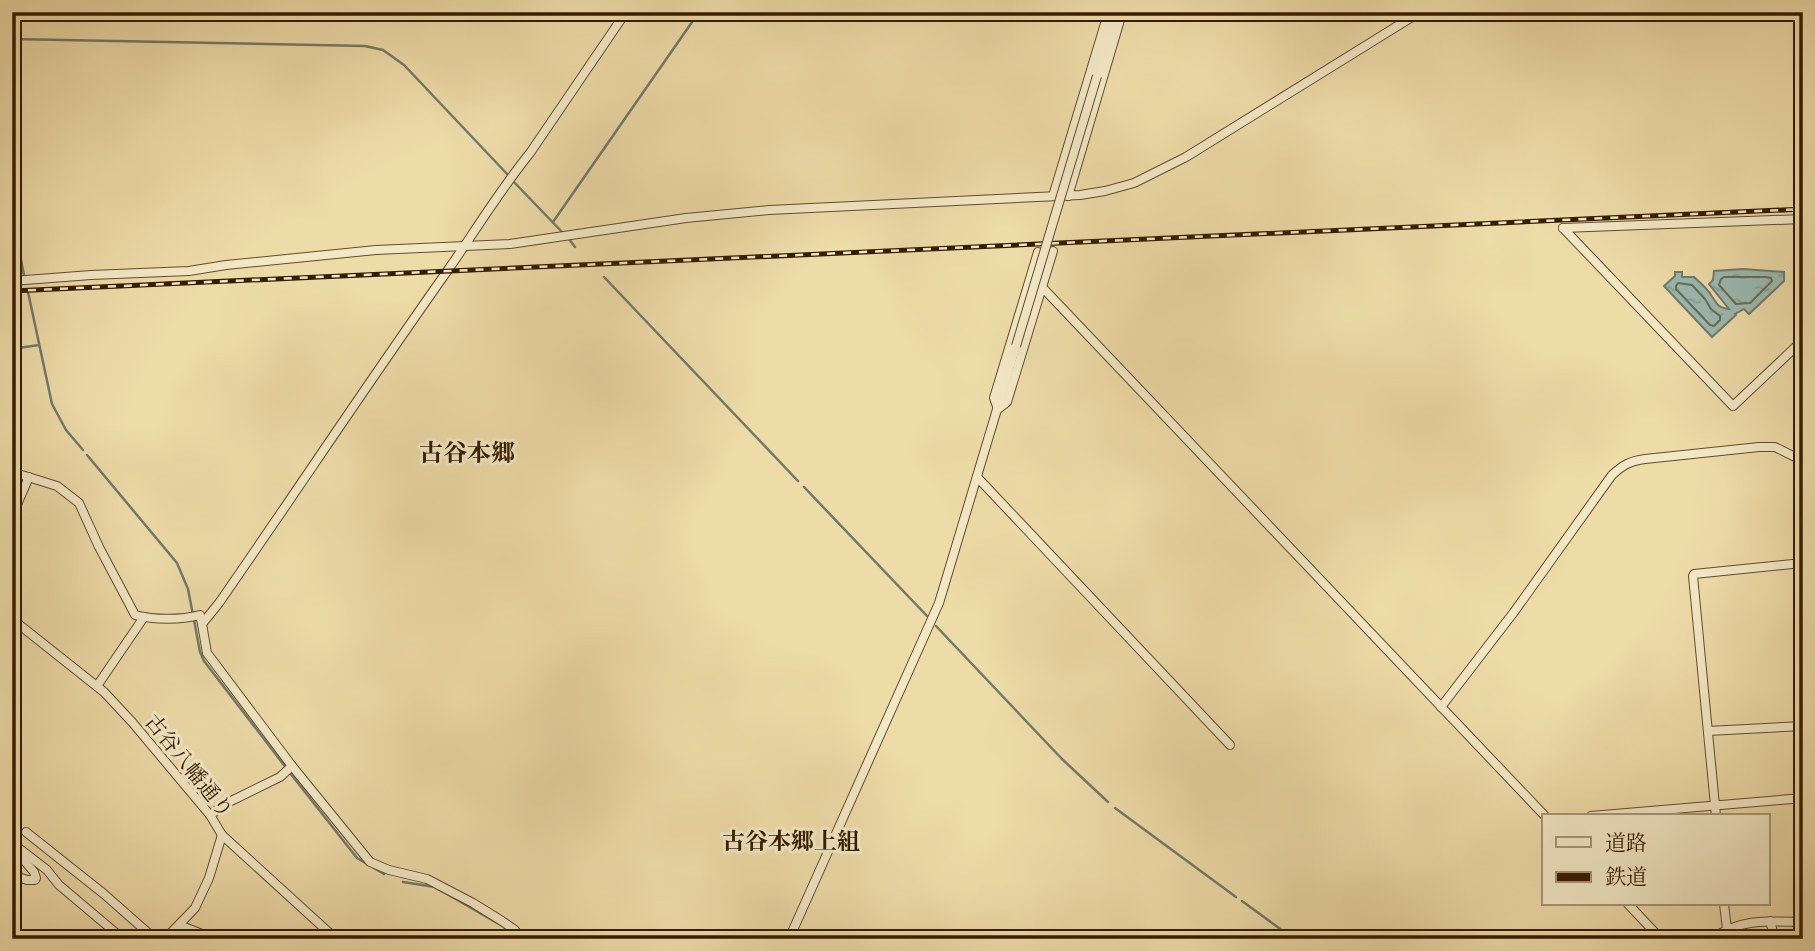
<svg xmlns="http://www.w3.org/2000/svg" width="1815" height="951" viewBox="0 0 1815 951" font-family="Alegreya,'Noto Serif JP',serif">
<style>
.water{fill:url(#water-ripples);stroke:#727a6a;stroke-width:2}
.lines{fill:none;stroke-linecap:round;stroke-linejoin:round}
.shore{stroke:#686a58;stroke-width:2}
.stream{stroke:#727a6a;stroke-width:2.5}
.minor-casing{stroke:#624c2b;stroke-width:10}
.minor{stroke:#f3e8c6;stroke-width:8}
.rail-casing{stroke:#341c01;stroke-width:5}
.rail{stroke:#f3e8c6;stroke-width:2.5;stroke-dasharray:8;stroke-linecap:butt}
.minor-bridge-casing{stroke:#624c2b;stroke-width:10;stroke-linecap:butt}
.minor-bridge{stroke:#f3e8c6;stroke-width:8}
.labels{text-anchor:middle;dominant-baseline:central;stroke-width:6;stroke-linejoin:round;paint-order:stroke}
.street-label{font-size:21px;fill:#341c01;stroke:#f3e8c6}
.neighbourhood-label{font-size:23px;font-weight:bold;fill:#341c01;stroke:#f3e8c6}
.quarter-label{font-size:24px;font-weight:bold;fill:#341c01;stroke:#f3e8c6}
</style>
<defs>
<pattern id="water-ripples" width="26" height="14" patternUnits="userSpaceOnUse" patternTransform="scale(1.75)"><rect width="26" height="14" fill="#9bb9b0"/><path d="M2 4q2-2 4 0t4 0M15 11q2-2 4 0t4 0" fill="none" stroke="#869e96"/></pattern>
</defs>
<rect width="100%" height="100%" fill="#eddba8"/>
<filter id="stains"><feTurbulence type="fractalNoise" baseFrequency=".00286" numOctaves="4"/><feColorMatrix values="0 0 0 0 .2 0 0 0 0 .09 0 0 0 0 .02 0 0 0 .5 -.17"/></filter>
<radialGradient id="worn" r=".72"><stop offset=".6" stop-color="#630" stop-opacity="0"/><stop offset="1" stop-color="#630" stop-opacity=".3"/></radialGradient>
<path class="water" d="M1743,269L1784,272V281L1749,314L1744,309L1735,314L1736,315L1712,337L1664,286L1675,276V272H1682V277H1694C1699,282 1707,288 1711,295C1717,304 1718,308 1729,309L1709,284L1713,280L1714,271Z"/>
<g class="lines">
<g class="shore">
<path d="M1724,277H1766L1771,278L1772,281L1750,303L1736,304L1719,285L1721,279Z"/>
<path d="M1678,283L1692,285L1705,299L1711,309L1720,316V320L1714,326L1710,325L1676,289V286Z"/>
</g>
<g class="stream">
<path d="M12,39L365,46L383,50L404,65L509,176"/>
<path d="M513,181L563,233"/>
<path d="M12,215L24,275"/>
<path d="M553,222L699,12"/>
<path d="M569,239L575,247"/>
<path d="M604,277L798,481"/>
<path d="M28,292L52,404L66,430L83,450"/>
<path d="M12,349L39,345"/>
<path d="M87,455L177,563L188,589L193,615"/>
<path d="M804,487L928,617"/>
<path d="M1803,512V531"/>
<path d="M194,620L200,652L204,661L287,769"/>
<path d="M936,626L1062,759L1108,802"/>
<path d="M290,773L357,858L384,874"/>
<path d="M1115,808L1236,897"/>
<path d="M403,882L435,887L504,927L512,939"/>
<path d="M1242,901L1294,939"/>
</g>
<g class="minor-casing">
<g id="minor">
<path d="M1097,76L1115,12"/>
<path d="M1053,196L1107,17L1113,12"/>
<path d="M1068,196L1120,20L1117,12"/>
<path d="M1563,228L1733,406L1803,340"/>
<path d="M1563,228L1803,219"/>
<path d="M1038,252L994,398L998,409L1007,402L1053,251"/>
<path d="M12,281L91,275L189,271L226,265L376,250L510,244L686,218L769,210L1080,195L1105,191L1134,183L1186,157L1420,12"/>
<path d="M1042,287L1545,816"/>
<path d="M12,472L57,486L79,503L99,547L135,615C154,620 181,620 200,615L202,624"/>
<path d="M977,477L1230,745"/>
<path d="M1803,491L1798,512V526L1802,563L1803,661"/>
<path d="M12,516L29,477"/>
<path d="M12,619L104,692L132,722L210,815L222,835L336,939"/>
<path d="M97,686L144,617"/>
<path d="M1441,707L1514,612L1612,475C1623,465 1630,461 1645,459L1759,447H1775L1803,461"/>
<path d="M1708,731L1803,726"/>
<path d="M210,815L229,802L280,777L292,766"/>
<path d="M1591,816L1803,798"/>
<path d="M1716,816L1693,576L1694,574L1802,563"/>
<path d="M26,832L104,894L155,939"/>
<path d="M12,843L47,870L59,885L123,939"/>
<path d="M12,875L27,880H35L36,878L34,872L16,851"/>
<path d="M1628,904L1661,939"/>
<path d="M1724,904L1727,929"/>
<path d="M1770,921L1775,939"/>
<path d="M179,925L212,938L222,939"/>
<path d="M165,939L195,908L209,878L222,835"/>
<path d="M519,939L515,930L502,921L473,903L427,879L389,870L370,862L292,766L207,653L202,624L219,603C296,492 370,380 448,270C475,231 500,190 530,153L626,12"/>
<path d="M789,939L939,603L1016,346"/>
<path d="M1712,939C1740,918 1769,921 1803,922"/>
</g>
</g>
<use href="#minor" class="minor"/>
<g class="rail-casing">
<path id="rail" d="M12,291L1803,209"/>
</g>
<use href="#rail" class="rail"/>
<g class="minor-bridge-casing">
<path id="minor-bridge" d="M1016,346L1097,76"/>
</g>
<use href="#minor-bridge" class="minor-bridge"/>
</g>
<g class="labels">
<g class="street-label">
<text transform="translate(189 766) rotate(51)">古谷八幡通り</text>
</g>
<g class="neighbourhood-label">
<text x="791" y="841">古谷本郷上組</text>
</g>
<g class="quarter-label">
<text x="467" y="453">古谷本郷</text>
</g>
</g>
<rect width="1815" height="951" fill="none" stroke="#eddba8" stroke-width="42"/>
<rect x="14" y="14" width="1787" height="923" fill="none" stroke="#341c01" stroke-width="3.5"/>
<rect x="21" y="21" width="1773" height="909" fill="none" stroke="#341c01" stroke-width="2"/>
<rect x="1542" y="814" width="228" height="91" fill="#f3e8c6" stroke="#a79677" stroke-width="2"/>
<rect x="1556" y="837" width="35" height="10" fill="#f3e8c6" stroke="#a79677" stroke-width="2"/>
<text x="1605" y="850" font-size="21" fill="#341c01">道路</text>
<rect x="1556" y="872" width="35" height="10" fill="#341c01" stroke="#a79677" stroke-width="2"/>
<text x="1605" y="884" font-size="21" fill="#341c01">鉄道</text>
<rect width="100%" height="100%" filter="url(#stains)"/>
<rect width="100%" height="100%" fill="url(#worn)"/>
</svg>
